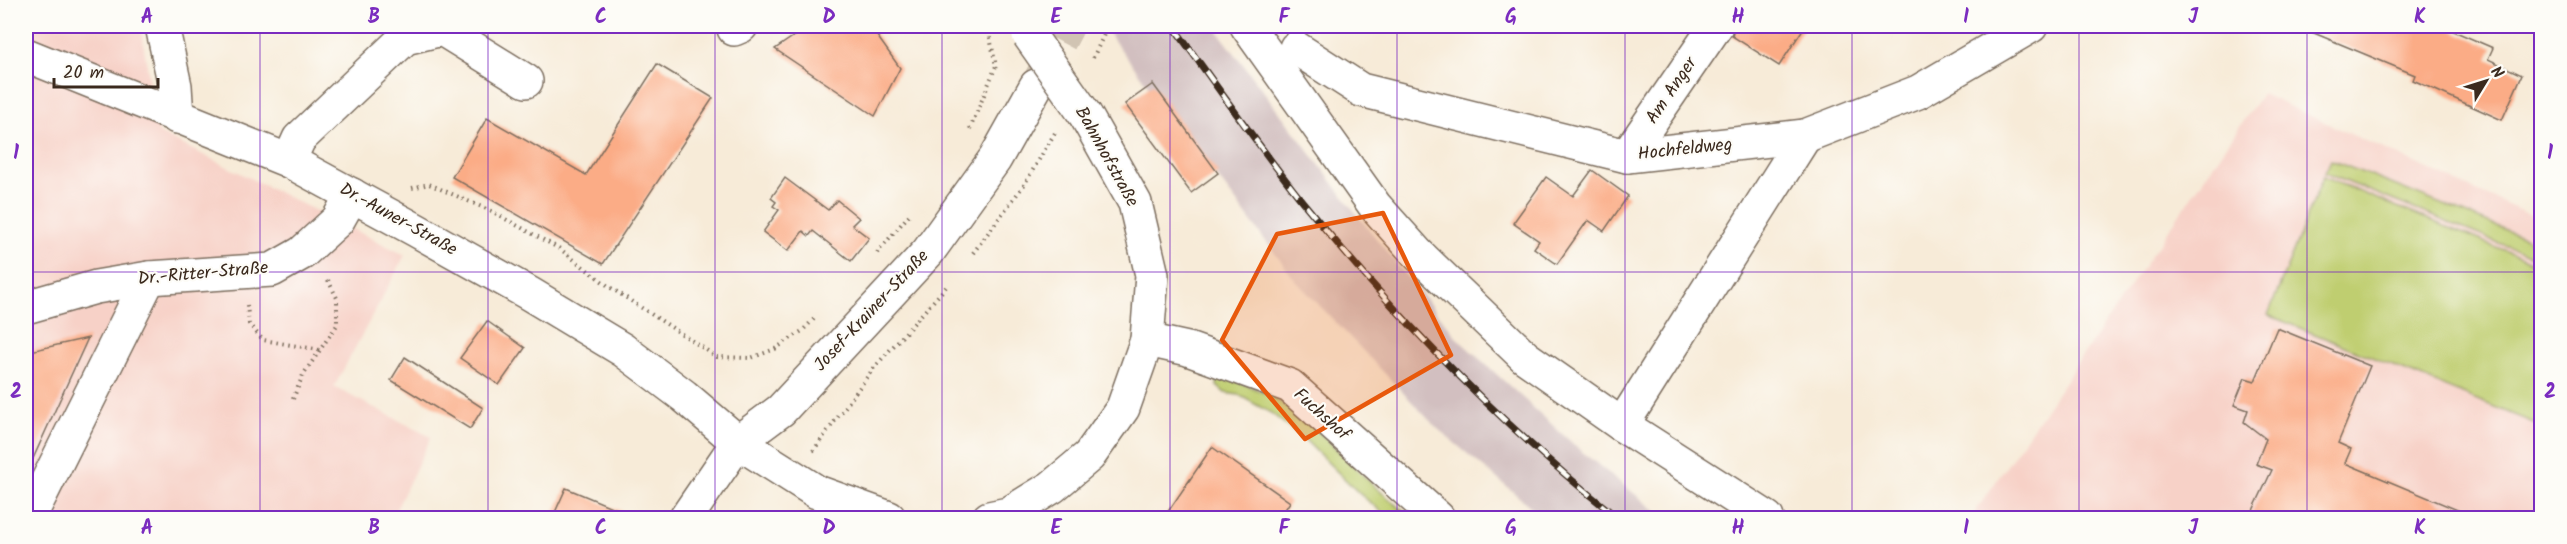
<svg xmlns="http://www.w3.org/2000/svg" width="2567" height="544" viewBox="0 0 2567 544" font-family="Kalam,sans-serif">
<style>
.built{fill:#f7d1c7}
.industrial{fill:#d2bfc0}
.green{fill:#bfce70;stroke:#7d7c47;stroke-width:1.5}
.building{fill:#fbac86}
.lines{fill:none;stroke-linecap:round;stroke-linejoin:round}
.major-tunnel{stroke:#d1c4b3;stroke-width:33;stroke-dasharray:33 16;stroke-linecap:butt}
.minor-casing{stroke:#7d6e5f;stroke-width:36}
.major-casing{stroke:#7d6e5f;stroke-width:36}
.path{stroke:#7d6e5f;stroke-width:4;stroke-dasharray:1.5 4.5;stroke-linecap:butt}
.minor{stroke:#fff;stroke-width:33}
.major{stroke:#fff;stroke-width:33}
.rail-casing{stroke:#3b2a1e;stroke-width:7}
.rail{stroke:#fdfcf7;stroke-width:4.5;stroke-dasharray:14;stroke-linecap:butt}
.minor-bridge-casing{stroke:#7d6e5f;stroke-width:36;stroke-linecap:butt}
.minor-bridge{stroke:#fff;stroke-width:33}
.marked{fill:#e8590c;fill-opacity:0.2;stroke:#e8590c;stroke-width:4.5;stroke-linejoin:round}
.grid{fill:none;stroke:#7b2cbf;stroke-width:1.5;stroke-opacity:0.55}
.labels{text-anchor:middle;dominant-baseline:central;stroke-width:4.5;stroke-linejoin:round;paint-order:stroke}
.street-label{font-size:18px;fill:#3b2a1e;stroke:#fdfcf7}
.neatline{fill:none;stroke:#7b2cbf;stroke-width:2}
.grid-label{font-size:20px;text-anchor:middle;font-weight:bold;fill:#7b2cbf}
</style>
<rect width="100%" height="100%" fill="#fdfcf7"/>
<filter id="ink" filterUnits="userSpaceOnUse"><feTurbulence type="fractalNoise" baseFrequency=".0167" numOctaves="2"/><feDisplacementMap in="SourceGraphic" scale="12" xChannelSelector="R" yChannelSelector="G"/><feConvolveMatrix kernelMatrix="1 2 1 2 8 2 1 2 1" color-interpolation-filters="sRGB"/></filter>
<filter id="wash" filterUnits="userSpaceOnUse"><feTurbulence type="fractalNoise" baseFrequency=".008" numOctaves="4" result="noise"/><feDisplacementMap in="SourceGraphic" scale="24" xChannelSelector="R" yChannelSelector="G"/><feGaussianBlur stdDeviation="1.35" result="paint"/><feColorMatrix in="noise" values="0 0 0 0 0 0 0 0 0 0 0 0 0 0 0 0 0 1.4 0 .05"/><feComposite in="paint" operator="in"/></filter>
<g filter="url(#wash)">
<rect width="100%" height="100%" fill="#f7ebd8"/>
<g class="built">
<path d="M26,26H140L159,133L405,255L334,387L431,437L392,518H26Z"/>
<path d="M2262,94L2541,220V518H1971Z"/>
</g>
<path class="industrial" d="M1103,26H1214L1358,216L1459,340L1582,452L1665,518H1544L1438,429L1296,281Z"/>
<g class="green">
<path d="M2331,160L2541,244V260L2325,173Z"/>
<path d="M2323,177L2541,265V426L2268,315Z"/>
<path d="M1218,376C1289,393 1321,435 1371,483C1384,495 1399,507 1413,518H1389L1360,494L1305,440L1271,413L1239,395L1225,393L1217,386Z"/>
</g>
<g id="blocks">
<g class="building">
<path d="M809,26H870L900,68L875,116L775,49Z"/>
<path d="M1734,26H1805L1779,66L1732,36Z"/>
<path d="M2297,26H2442L2493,48L2488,59L2522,75L2502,120L2413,80L2415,75Z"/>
<path d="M657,64L713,98L603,264L452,177L487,118L586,175Z"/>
<path d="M1153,84L1218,173L1191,193L1125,104Z"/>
<path d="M1592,170L1628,196L1604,231L1588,220L1557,264L1534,248L1539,241L1513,223L1546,177L1573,196Z"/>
<path d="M785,178L828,210L837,200L859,218L852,225L869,238L851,261L813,231L809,236L803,231L788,251L763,232L779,210L773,206L776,202L771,198Z"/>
<path d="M487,321L525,348L499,385L460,358Z"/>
<path d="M2277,328L2370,366L2338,443L2351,449L2345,463L2479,519H2249L2272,470L2256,464L2266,439L2244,422L2248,410L2234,405L2245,378L2255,381Z"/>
<path d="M88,338L26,474V352Z"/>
<path d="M405,357L483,408L470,429L391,380Z"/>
<path d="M1212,447L1290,502L1279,519H1163Z"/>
<path d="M566,488L638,518V519H552Z"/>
</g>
</g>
</g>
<g filter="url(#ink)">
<use href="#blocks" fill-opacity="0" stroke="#7d6e5f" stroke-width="1.5"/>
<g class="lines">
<path class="major-tunnel" d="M1037,85L1068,26"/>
<g class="minor-casing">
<g id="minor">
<path d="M162,26L175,86L177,117"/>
<path d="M1247,26L1375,206L1418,254L1469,303L1525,357L1622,425L1767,518"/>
<path d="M734,29L741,26"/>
<path d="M1296,48L1361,90L1627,156L1805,136L1918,92L2031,26"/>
<path d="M1627,156L1716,26"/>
<path d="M289,161L299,139L405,38L442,29L526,81"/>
<path d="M26,307L96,287L149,278L272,270L302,253L338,220L352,195"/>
<path d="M1147,340L1188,349L1290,386L1438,518"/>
<path d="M1622,425L1805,136"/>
<path d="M738,442L817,492L889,518"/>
<path d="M29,518L149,278"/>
<path d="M989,518L1008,514L1052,487L1089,456L1123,408L1147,340L1152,275L1135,203L1086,116"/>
</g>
</g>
<g class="major-casing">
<g id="major">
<path d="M26,55L289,161L416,230L530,294L623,350L684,396L738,442"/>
<path d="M686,518L738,442L781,410L928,252L995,159L1036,86"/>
</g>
</g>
<g class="path">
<path d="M1093,58L1108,26"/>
<path d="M970,129L996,66L989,33L984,26"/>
<path d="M412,188L429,184L491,211L560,249L611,288L717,357L751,358L775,349L802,331L816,317"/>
<path d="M877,253L909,215"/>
<path d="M973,253L1024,185L1056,131"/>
<path d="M247,305L249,324L263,340L320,350"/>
<path d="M293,399L303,375L337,325V298L328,280"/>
<path d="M813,451L873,369L946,287"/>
</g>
<use href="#minor" class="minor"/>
<use href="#major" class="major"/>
<g class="rail-casing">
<path id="rail" d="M1173,26C1215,84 1257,144 1302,201C1396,317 1501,425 1618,518"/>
</g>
<use href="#rail" class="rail"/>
<g class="minor-bridge-casing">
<path id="minor-bridge" d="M1029,35L1086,116"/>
</g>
<use href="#minor-bridge" class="minor-bridge"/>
</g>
</g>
<path class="marked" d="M1383,213L1451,355L1305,439L1222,340L1277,234Z"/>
<path class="grid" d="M260,26V518M488,26V518M715,26V518M942,26V518M1170,26V518M1397,26V518M1625,26V518M1852,26V518M2079,26V518M2307,26V518M26,272H2542"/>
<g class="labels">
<g class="street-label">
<text transform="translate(1672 91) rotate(-56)">Am Anger</text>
<text transform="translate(1685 150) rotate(-6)">Hochfeldweg</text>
<text transform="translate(1106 157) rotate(61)">Bahnhofstraße</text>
<text transform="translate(398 220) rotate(29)">Dr.-Auner-Straße</text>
<text transform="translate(203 274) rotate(-5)">Dr.-Ritter-Straße</text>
<text transform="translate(872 311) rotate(-47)">Josef-Krainer-Straße</text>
<text transform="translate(1321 415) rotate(42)">Fuchshof</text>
</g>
</g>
<rect width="2567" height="544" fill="none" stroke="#fdfcf7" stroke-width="66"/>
<g transform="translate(2486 81) rotate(52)" stroke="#fdfcf7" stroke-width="4.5" paint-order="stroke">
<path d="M0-4.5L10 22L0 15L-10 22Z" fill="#3b2a1e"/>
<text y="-9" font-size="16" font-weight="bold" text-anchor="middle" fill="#3b2a1e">N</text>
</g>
<path d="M54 78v9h104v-9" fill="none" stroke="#3b2a1e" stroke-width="3"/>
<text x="63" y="78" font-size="18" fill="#3b2a1e" stroke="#fdfcf7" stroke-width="4.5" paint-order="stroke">20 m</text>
<rect x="33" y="33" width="2501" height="478" class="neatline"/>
<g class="grid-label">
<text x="147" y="23">A</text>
<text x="374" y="23">B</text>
<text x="601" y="23">C</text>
<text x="829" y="23">D</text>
<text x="1056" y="23">E</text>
<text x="1284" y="23">F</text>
<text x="1511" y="23">G</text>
<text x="1738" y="23">H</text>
<text x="1966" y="23">I</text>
<text x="2193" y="23">J</text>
<text x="2420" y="23">K</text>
<text x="16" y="159">1</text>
<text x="2550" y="159">1</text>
<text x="16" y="398">2</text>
<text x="2550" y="398">2</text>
<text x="147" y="534">A</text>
<text x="374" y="534">B</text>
<text x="601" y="534">C</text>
<text x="829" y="534">D</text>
<text x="1056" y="534">E</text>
<text x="1284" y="534">F</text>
<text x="1511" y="534">G</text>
<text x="1738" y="534">H</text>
<text x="1966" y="534">I</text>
<text x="2193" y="534">J</text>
<text x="2420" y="534">K</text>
</g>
</svg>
